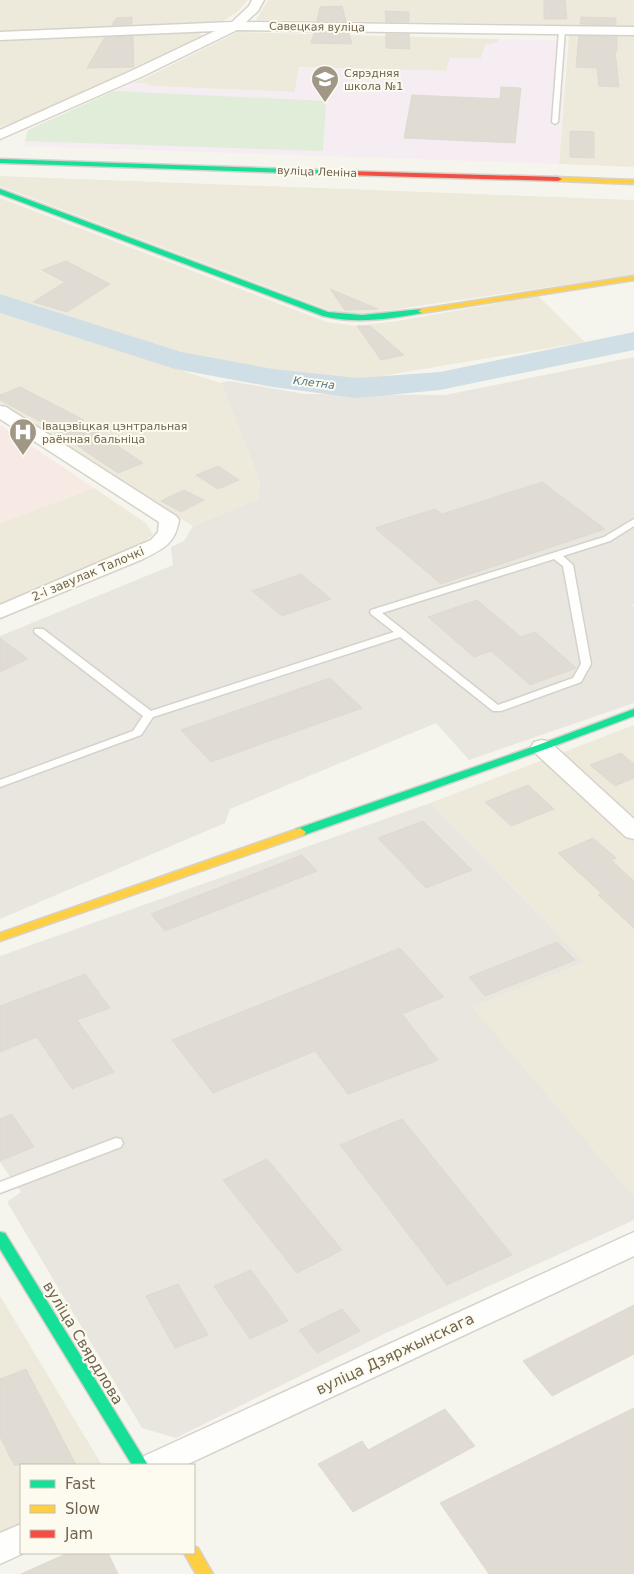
<svg xmlns="http://www.w3.org/2000/svg" width="634" height="1574" viewBox="0 0 634 1574" font-family="'DejaVu Sans',sans-serif">
<style>
.residential{fill:#eeeadb}
.industrial{fill:#e8e6de}
.education{fill:#f5edf2}
.medical{fill:#f7eae4}
.green{fill:#e0edd9}
.lines{fill:none;stroke-linecap:round;stroke-linejoin:round}
.river{fill:#d0dee5;fill-rule:evenodd}
.building{fill:#e0dbd3;stroke:#dedad0}
.lane-casing{stroke:#d5d2cb;stroke-width:3}
.street-casing{stroke:#d5d2cb;stroke-width:3}
.fast-casing{stroke:#d6d2cb;stroke-width:3}
.slow-casing{stroke:#d6d2cb;stroke-width:3}
.jam-casing{stroke:#d6d2cb;stroke-width:3}
.lane{fill:#fefefc;fill-rule:evenodd}
.street{fill:#fefefc;fill-rule:evenodd}
.fast{fill:#16e098;fill-rule:evenodd}
.slow{fill:#ffcf43;fill-rule:evenodd}
.jam{fill:#f24e42;fill-rule:evenodd}
.labels{text-anchor:middle;dominant-baseline:central;stroke-width:4;stroke-linejoin:round;paint-order:stroke}
.far-street-label{font-size:11px;fill:#716450;stroke:#fdfbef}
.far-poi-label{font-size:11px;fill:#716450;stroke:#fdfbef;text-anchor:start}
.far-water-label{font-size:11px;font-style:italic;fill:#53768f;stroke:#fdfbef}
.street-label{font-size:12px;fill:#716450;stroke:#fdfbef}
.near-street-label{font-size:15px;fill:#716450;stroke:#fdfbef}
</style>
<rect width="100%" height="100%" fill="#f6f5ed"/>
<g class="residential">
<path d="M0,0H248L237,12L220,23L0,34Z"/>
<path d="M268,0H634V26L256,20Z"/>
<path d="M189,31L199,33L205,38L18,121L0,127V40L103,33Z"/>
<path d="M238,32L500,39L481,58L446,71L299,67L295,92L151,86L144,83H133L149,76Z"/>
<path d="M569,34L634,36V167L559,164Z"/>
<path d="M0,176L634,200V275L383,311L359,314L332,311L0,186Z"/>
<path d="M0,198L327,322L356,326L397,321L538,296L585,342L358,380L278,374L172,350L0,294Z"/>
<path d="M0,313L221,383L260,482L258,499L193,526L155,504L0,403Z"/>
<path d="M94,488L146,523L153,535L136,547L0,605V523Z"/>
<path d="M634,725V1197L471,1007L585,962L430,803Z"/>
<path d="M0,1296L102,1465H21V1522L0,1533Z"/>
</g>
<g class="industrial">
<path d="M634,357V604L632,605L634,607V703L469,760L436,723L230,809L225,823L0,919V636L173,565L171,547L184,541L193,526L258,499L260,482L221,383L229,381L305,394L445,395Z"/>
<path d="M430,803L585,962L472,1007L634,1197V1220L382,1335L176,1438L142,1428L7,1202L21,1192L0,1162V956Z"/>
</g>
<path class="education" d="M500,39L567,41L559,164L23,146L28,130L133,83H144L151,86L295,92L299,67L446,71L450,58H481L485,45L497,42Z"/>
<path class="medical" d="M0,425L94,488L0,523Z"/>
<path class="green" d="M114,91L326,101L323,151L25,141L28,130Z"/>
<g class="lines">
<path class="river" d="M0,294L181,352L273,369L357,378L440,372L634,332V350L440,390L357,398L273,387L175,369L0,313Z"/>
</g>
<g class="building">
<path d="M544,0H565L567,19H544Z"/>
<path d="M342,6L346,21H317L320,7Z"/>
<path d="M385,11L409,12V22H386Z"/>
<path d="M132,17V24L112,25L116,18Z"/>
<path d="M581,17L616,18V25L580,24Z"/>
<path d="M314,33H349L352,44L311,43Z"/>
<path d="M386,34H409L410,49L386,48Z"/>
<path d="M133,36L134,67L87,68L105,37Z"/>
<path d="M579,36L617,37V51H615L619,87L599,86L597,68L576,67Z"/>
<path d="M501,87L521,88L515,143L404,138L412,95L500,99Z"/>
<path d="M570,131L594,132V158L570,157Z"/>
<path d="M66,261L110,284L67,312L33,302L65,282L42,270Z"/>
<path d="M330,289L378,309L345,310Z"/>
<path d="M357,326H370L404,355L381,360Z"/>
<path d="M20,387L84,420L81,421L143,463L118,473L45,424L0,400V395Z"/>
<path d="M218,466L239,480L218,489L196,475Z"/>
<path d="M542,482L605,529L441,584L375,528L435,509L442,514Z"/>
<path d="M184,490L204,500L181,512L161,501Z"/>
<path d="M301,574L331,599L282,616L252,591Z"/>
<path d="M477,600L521,637L535,632L576,668L530,685L491,651L474,657L428,617Z"/>
<path d="M0,638L28,659L0,672Z"/>
<path d="M330,678L362,708L211,762L181,730Z"/>
<path d="M621,753L634,764V778L615,786L590,765Z"/>
<path d="M528,785L554,809L511,826L485,802Z"/>
<path d="M423,821L472,870L426,888L378,838Z"/>
<path d="M593,838L616,858L611,860L634,881V928L598,895L601,893L558,853Z"/>
<path d="M302,855L317,871L165,931L151,914Z"/>
<path d="M557,942L575,960L485,996L469,977Z"/>
<path d="M400,948L444,997L402,1014L438,1060L348,1094L315,1051L213,1093L172,1040Z"/>
<path d="M85,974L110,1008L77,1020L114,1072L72,1089L37,1037L0,1052V1006Z"/>
<path d="M12,1114L34,1147L0,1161V1119Z"/>
<path d="M402,1119L512,1255L447,1285L340,1145Z"/>
<path d="M267,1159L342,1250L297,1273L223,1180Z"/>
<path d="M251,1270L288,1321L250,1339L214,1286Z"/>
<path d="M178,1284L208,1335L175,1348L146,1296Z"/>
<path d="M634,1305V1354L552,1396L523,1361Z"/>
<path d="M342,1309L360,1331L317,1353L299,1330Z"/>
<path d="M26,1369L76,1465H14L0,1437V1379Z"/>
<path d="M634,1408V1574H489L440,1503Z"/>
<path d="M445,1409L475,1446L353,1512L318,1464L362,1441L368,1450Z"/>
<path d="M68,1553H108L118,1574H21Z"/>
</g>
<g class="lines">
<g class="lane-casing">
<g id="lane">
<path d="M562,28L565,30L558,122L555,124L552,122L559,30Z"/>
<path d="M634,519V526L610,541L563,556L573,565L591,664L581,682L501,711H493L400,637L153,717L141,735L0,787V780L133,731L143,716L35,633L34,631L35,629H43L151,711L394,632L371,614L370,612L371,610L604,537ZM554,559L563,566L581,664L573,678L498,705L382,613Z"/>
<path d="M116,1138L121,1139L123,1143L121,1147L0,1193V1182Z"/>
</g>
</g>
<g class="street-casing">
<g id="street">
<path d="M252,0H264L258,11L246,22L634,27V35L237,30L141,77L0,139V130L131,71L215,31L0,40V32L232,22L249,6Z"/>
<path d="M0,406L6,407L176,516L179,520C175,544 163,549 143,559L0,618V605L151,540L158,532L159,522L0,419Z"/>
<path d="M542,740L550,742L634,819V839L626,837L534,752L531,747L534,742Z"/>
<path d="M634,1232V1256L186,1465H139L144,1456Z"/>
<path d="M21,1524V1553H24L0,1564V1533Z"/>
</g>
</g>
<g class="fast-casing">
<g id="fast">
<path d="M0,159L347,171L351,173L347,175L0,163Z"/>
<path d="M0,189L328,312L362,315L422,309L426,311L422,313C389,319 356,324 323,316L0,194Z"/>
<path d="M634,709V716L546,749L304,835L300,836L294,832L296,829L538,745Z"/>
<path d="M0,1232L5,1233L148,1465H132L0,1249Z"/>
</g>
</g>
<g class="slow-casing">
<g id="slow">
<path d="M555,177L634,180V184L558,181L554,179Z"/>
<path d="M634,276V280L422,313L418,311L422,309Z"/>
<path d="M300,828L306,832L304,835L0,941V933Z"/>
<path d="M194,1546L198,1548L213,1574H196L184,1553H194Z"/>
</g>
</g>
<g class="jam-casing">
<path id="jam" d="M344,171L558,177L562,179L558,181L347,175L343,173Z"/>
</g>
<use href="#lane" class="lane"/>
<use href="#street" class="street"/>
<use href="#fast" class="fast"/>
<use href="#slow" class="slow"/>
<use href="#jam" class="jam"/>
</g>
<defs>
<g id="school-pin" transform="scale(1.4375)"><path d="M0 17L-7.5 6A9.5 9.5 0 1 1 7.5 6Z" fill="#a09787" stroke="#fdfbef"/><path d="M0-5L7-2L0 1L-7-2ZM-4 1L0 2.5L4 1V4Q0 6-4 4Z" fill="#fff"/></g>
<g id="hospital-pin" transform="scale(1.4375)"><path d="M0 17L-7.5 6A9.5 9.5 0 1 1 7.5 6Z" fill="#a09787" stroke="#fdfbef"/><path d="M-5-5h3v3.5h4V-5h3V5h-3V1.5h-4V5h-3Z" fill="#fff"/></g>
</defs>
<g fill-rule="evenodd">
<use href="#school-pin" x="325" y="79"/>
<use href="#hospital-pin" x="23" y="432"/>
</g>
<g class="labels">
<g class="far-street-label">
<text transform="translate(317 27) rotate(1)">Савецкая вуліца</text>
<text transform="translate(317 172) rotate(2)">вуліца Леніна</text>
</g>
<g class="far-poi-label">
<text x="344" y="73">Сярэдняя<tspan x="344" dy="13">школа №1</tspan></text>
<text x="42" y="426">Івацэвіцкая цэнтральная<tspan x="42" dy="13">раённая бальніца</tspan></text>
</g>
<g class="far-water-label">
<text transform="translate(314 383) rotate(7)">Клетна</text>
</g>
<g class="street-label">
<text transform="translate(88 574) rotate(-23)">2-і завулак Талочкі</text>
</g>
<g class="near-street-label">
<text transform="translate(83 1343) rotate(59)">вуліца Свярдлова</text>
<text transform="translate(395 1354) rotate(-25)">вуліца Дзяржынскага</text>
</g>
</g>
<rect x="20" y="1464" width="175" height="90" fill="#fdfbef" stroke="#c5bfaf"/>
<rect x="30" y="1480" width="25" height="8" fill="#16e098" stroke="#c5bfaf"/>
<text x="65" y="1489" font-size="15" fill="#716450">Fast</text>
<rect x="30" y="1505" width="25" height="8" fill="#ffcf43" stroke="#c5bfaf"/>
<text x="65" y="1514" font-size="15" fill="#716450">Slow</text>
<rect x="30" y="1530" width="25" height="8" fill="#f24e42" stroke="#c5bfaf"/>
<text x="65" y="1539" font-size="15" fill="#716450">Jam</text>
</svg>
